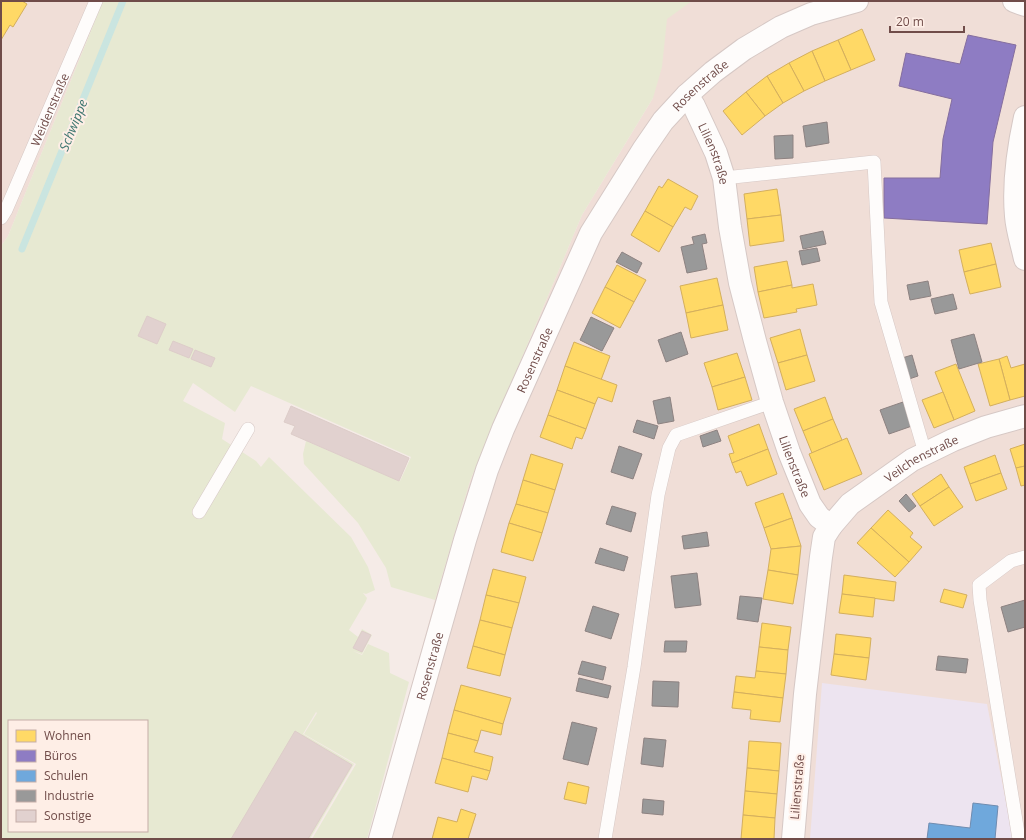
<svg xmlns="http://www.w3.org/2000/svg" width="1026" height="840" viewBox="0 0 1026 840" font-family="'Open Sans',sans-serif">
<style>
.residential{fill:#f0ded7}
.education{fill:#ede4f0}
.green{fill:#e7e9d2;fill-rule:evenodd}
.homes{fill:#ffd966;stroke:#d4af5d}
.offices{fill:#8e7cc3;stroke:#856e9e}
.schools{fill:#6fa8dc;stroke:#6f8cb0}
.industry{fill:#999;stroke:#8d8281}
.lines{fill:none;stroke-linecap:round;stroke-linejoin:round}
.stream{stroke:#cae5e0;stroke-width:7}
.building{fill:#e1d1cf;stroke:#ddcdc9}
.service-casing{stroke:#d6c8c5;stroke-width:14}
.minor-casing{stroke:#d6c8c5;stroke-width:24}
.service{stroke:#fefcfb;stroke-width:13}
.minor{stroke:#fefcfb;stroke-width:22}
.labels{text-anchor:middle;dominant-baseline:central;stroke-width:4;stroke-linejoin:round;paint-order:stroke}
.street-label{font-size:12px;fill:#704c49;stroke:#feeee6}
.water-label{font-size:13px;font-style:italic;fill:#3e7670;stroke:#feeee6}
</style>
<rect width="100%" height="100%" fill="#f5ebe7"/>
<g class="residential">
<path d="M1,1H103L8,236L1,246Z"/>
<path d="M636,1H1025V839H370L435,600L470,481L582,215L653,98Z"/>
</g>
<path class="education" d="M822,683L987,704L1013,839H810Z"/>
<path class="green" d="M103,1H692L667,19L662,67L653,98L582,215L470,481L435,600L391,587L386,568L358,523L304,464L303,454L306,441L400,481L411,457L251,386L235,412L193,383L183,401L225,423L222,439L256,461L261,467L269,457L351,537L368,567L375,590L366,594L363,593L367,598L366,601L349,630L358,637L362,629L372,635L362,654L353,651L362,655L368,644L389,653L390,673L409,682L367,839H312L356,764L304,734L317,713L316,712L303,734L354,764L310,839H1V246L8,236ZM9,721H147V831H9Z"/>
<g class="homes">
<path d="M1,1H22L27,4L13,27L10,25L1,40Z"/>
<path d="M862,29L875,60L851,70L838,40Z"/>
<path d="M838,40L851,70L825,81L812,51Z"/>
<path d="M812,51L825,81L804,91L789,63Z"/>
<path d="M789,63L804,91L783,103L767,76Z"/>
<path d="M767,76L783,103L765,116L746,92Z"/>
<path d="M746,92L765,116L742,135L723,111Z"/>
<path d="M668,179L698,196L691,210L685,207L673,227L645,211L659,186L662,188Z"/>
<path d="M777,189L781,215L747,219L744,194Z"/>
<path d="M645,211L673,227L659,252L631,235Z"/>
<path d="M781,215L784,241L750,246L747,219Z"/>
<path d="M991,243L996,264L964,272L959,250Z"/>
<path d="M787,261L792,285L758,292L754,267Z"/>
<path d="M996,264L1001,287L970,294L964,272Z"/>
<path d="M617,265L646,280L634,302L605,287Z"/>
<path d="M717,278L723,305L686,313L680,286Z"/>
<path d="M813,284L817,305L796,309L797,312L764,318L758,292L792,285V288Z"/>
<path d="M605,287L634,302L620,328L592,313Z"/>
<path d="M723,305L728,330L691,338L686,313Z"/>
<path d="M800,329L807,355L778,363L770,338Z"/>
<path d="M574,342L610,356L601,380L565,366Z"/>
<path d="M737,353L745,377L712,387L704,363Z"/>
<path d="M807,355L815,381L786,390L778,363Z"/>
<path d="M1007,356L1011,368L1025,364V396L1010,400L999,359Z"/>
<path d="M999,359L1010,400L990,406L978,364Z"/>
<path d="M956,364L975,411L954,420L935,372Z"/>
<path d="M565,366L617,385L612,402L598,397L595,404L557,390Z"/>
<path d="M745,377L752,400L718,410L712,387Z"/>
<path d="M557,390L595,404L586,429L548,415Z"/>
<path d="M943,392L954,420L934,428L922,400Z"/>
<path d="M825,397L833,419L803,431L794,409Z"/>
<path d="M548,415L586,429L582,439L576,437L572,449L540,437Z"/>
<path d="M833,419L842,440L812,453L803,431Z"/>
<path d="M759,424L768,449L732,463L729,454L734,453L728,436Z"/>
<path d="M847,438L862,474L824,490L809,454Z"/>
<path d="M1025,444V466L1016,468L1010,449Z"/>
<path d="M768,449L777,474L747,486L741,471L736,473L732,463Z"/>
<path d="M531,454L563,464L555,490L523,480Z"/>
<path d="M995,455L1001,473L970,484L964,467Z"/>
<path d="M1025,466V485L1021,486L1016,468Z"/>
<path d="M1001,473L1007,489L976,501L970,484Z"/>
<path d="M941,474L949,487L920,506L912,494Z"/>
<path d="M523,480L555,490L548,513L516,504Z"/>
<path d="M949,487L963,507L934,526L920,506Z"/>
<path d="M783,493L792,518L764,528L755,503Z"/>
<path d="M516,504L548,513L542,533L509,523Z"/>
<path d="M888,510L913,533L910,537L922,547L909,562L871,528Z"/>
<path d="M792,518L801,546L771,549L764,528Z"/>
<path d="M509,523L542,533L533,561L501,552Z"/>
<path d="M871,528L909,562L895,577L857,543Z"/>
<path d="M801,546L798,575L768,570L771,549Z"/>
<path d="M493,569L526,577L519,603L486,595Z"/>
<path d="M768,570L798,575L793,604L763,599Z"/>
<path d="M844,575L896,582L894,601L842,594Z"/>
<path d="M944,589L967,595L963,608L940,602Z"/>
<path d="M842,594L875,598L873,617L839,613Z"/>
<path d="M486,595L519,603L512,628L480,620Z"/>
<path d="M480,620L512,628L505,655L473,646Z"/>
<path d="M762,623L791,627L788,650L759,647Z"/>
<path d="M836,634L871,638L869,658L834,654Z"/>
<path d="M473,646L505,655L500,676L467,668Z"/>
<path d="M759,647L788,650L786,674L756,671Z"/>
<path d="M834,654L869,658L866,680L831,675Z"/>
<path d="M756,671L786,674L783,698L734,692L736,676L755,678Z"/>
<path d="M461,685L511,698L503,724L454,710Z"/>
<path d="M734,692L783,698L780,722L750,719L751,710L732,708Z"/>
<path d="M454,710L503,724L501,735L481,730L478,741L448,733Z"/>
<path d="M448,733L478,741L474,752L493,757L490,771L442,758Z"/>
<path d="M749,741L781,743L779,771L747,768Z"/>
<path d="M442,758L490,771L487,780L472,776L468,792L435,783Z"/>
<path d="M747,768L779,771L777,794L745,791Z"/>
<path d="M568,782L589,787L586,804L564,799Z"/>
<path d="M745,791L777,794L775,818L743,815Z"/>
<path d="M461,809L476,814L468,839H432L438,817L457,822Z"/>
<path d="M743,815L775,818L774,839H741Z"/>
</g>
<path class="offices" d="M968,35L1016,45L993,142L987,224L884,218V178H940L943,139L952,99L899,86L906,53L960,64Z"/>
<path class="schools" d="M973,803L998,806L995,839H927L929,823L970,828Z"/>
<g class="industry">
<path d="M827,122L829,143L806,147L803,126Z"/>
<path d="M793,135V158L775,159L774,136Z"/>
<path d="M823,231L826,244L803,249L800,236Z"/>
<path d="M705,234L707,243L702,244L707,269L687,273L681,247L694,244L692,237Z"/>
<path d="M817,248L820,261L802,265L799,251Z"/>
<path d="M622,252L642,263L637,273L616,262Z"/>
<path d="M928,281L931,296L910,300L907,285Z"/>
<path d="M953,294L957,309L935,314L931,299Z"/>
<path d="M591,317L614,328L602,351L580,340Z"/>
<path d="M681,332L688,354L666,362L658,340Z"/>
<path d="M974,334L982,362L959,369L951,340Z"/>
<path d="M912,355L918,376L909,379L902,358Z"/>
<path d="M670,397L674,421L658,424L653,401Z"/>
<path d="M903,402L912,426L889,434L880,410Z"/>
<path d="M637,420L658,426L654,439L633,432Z"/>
<path d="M717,430L721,441L703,447L700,436Z"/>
<path d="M619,446L642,454L633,479L611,472Z"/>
<path d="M906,494L916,506L909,512L899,501Z"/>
<path d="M612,506L636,513L631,532L606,524Z"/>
<path d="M707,532L709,546L684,549L682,536Z"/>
<path d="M600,548L628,557L624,571L595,563Z"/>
<path d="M697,573L701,605L675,608L671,576Z"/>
<path d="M740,596L762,598L758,622L737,619Z"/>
<path d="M1025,600V627L1008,632L1001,607Z"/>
<path d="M593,606L619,614L611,639L585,631Z"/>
<path d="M665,641H687L686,652H664Z"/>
<path d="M938,656L968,659L966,673L936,670Z"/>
<path d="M582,661L606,667L603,680L578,674Z"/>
<path d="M579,678L611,686L608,698L576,691Z"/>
<path d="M653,681L679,682L678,707L652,706Z"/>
<path d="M572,722L597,728L588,765L563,759Z"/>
<path d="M644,738L666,740L663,767L641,764Z"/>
<path d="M643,799L664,801L663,815L642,813Z"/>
</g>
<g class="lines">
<path class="stream" d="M22,249L123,1"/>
</g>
<g class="building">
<path d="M147,316L166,324L157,344L138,336Z"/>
<path d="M173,341L193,349L189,358L169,350Z"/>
<path d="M195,350L215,358L211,367L191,359Z"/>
<path d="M291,406L409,458L399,481L291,434L295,426L284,422Z"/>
<path d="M362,631L371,635L362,652L353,648Z"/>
<path d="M295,731L352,765L308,839H231Z"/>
</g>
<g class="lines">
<g class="service-casing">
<g id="service">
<path d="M724,178L874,162L881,302L925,453"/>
<path id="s1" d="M1,218L6,210L96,1"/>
<path d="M199,512L248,429"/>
<path d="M605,839L634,667L658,495L669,448L676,435L772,402"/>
<path d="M1019,839L980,600L979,585L1011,561L1025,557"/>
</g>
</g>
<g class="minor-casing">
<g id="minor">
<path d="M1014,1L1025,5"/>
<path id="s2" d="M687,95L694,106L716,153L724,178L730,227L740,283L755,341L772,402L789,452L810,504L819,517L831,526L824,537L821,557L805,694L793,839"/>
<path d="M1025,117C1018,149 1013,183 1016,216C1017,230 1022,245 1025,259"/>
<path id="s3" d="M831,526L850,504L912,460L953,440L986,427L1025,416"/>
<path id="s4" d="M380,839L465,540L487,470L503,429L591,233L643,150L663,121L687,95L713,72L744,49L781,27L811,14L857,1"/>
</g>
</g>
<use href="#service" class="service"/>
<use href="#minor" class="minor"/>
</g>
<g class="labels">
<g class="street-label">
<text stroke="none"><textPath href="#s4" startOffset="828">Rosenstraße</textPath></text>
<text stroke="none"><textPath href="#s1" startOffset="119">Weidenstraße</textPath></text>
<text stroke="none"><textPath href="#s2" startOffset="65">Lilienstraße</textPath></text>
<text stroke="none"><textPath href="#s4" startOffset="504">Rosenstraße</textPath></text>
<text stroke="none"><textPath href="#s3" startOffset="114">Veilchenstraße</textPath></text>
<text stroke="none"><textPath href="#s2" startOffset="389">Lilienstraße</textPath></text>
<text stroke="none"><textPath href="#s4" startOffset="180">Rosenstraße</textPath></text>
<text transform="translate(797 787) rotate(-85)">Lilienstraße</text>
</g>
<g class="water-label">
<text transform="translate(73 125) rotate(-68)">Schwippe</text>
</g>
</g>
<rect width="1026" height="840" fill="none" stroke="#704c49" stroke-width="4"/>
<rect x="8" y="720" width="140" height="112" fill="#feeee6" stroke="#c5ada7"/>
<rect x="16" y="730" width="20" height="12" fill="#ffd966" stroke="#c5ada7"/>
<text x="44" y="740" font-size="12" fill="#704c49">Wohnen</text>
<rect x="16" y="750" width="20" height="12" fill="#8e7cc3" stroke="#c5ada7"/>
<text x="44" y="760" font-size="12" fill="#704c49">Büros</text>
<rect x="16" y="770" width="20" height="12" fill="#6fa8dc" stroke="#c5ada7"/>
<text x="44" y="780" font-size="12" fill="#704c49">Schulen</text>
<rect x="16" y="790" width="20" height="12" fill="#999999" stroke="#c5ada7"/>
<text x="44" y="800" font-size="12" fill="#704c49">Industrie</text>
<rect x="16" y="810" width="20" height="12" fill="#e1d1cf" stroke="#c5ada7"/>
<text x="44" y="820" font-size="12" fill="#704c49">Sonstige</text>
<path d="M890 26v6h74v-6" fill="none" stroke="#704c49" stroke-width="2"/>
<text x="896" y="26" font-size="12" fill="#704c49" stroke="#feeee6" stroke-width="3" paint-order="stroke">20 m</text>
</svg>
